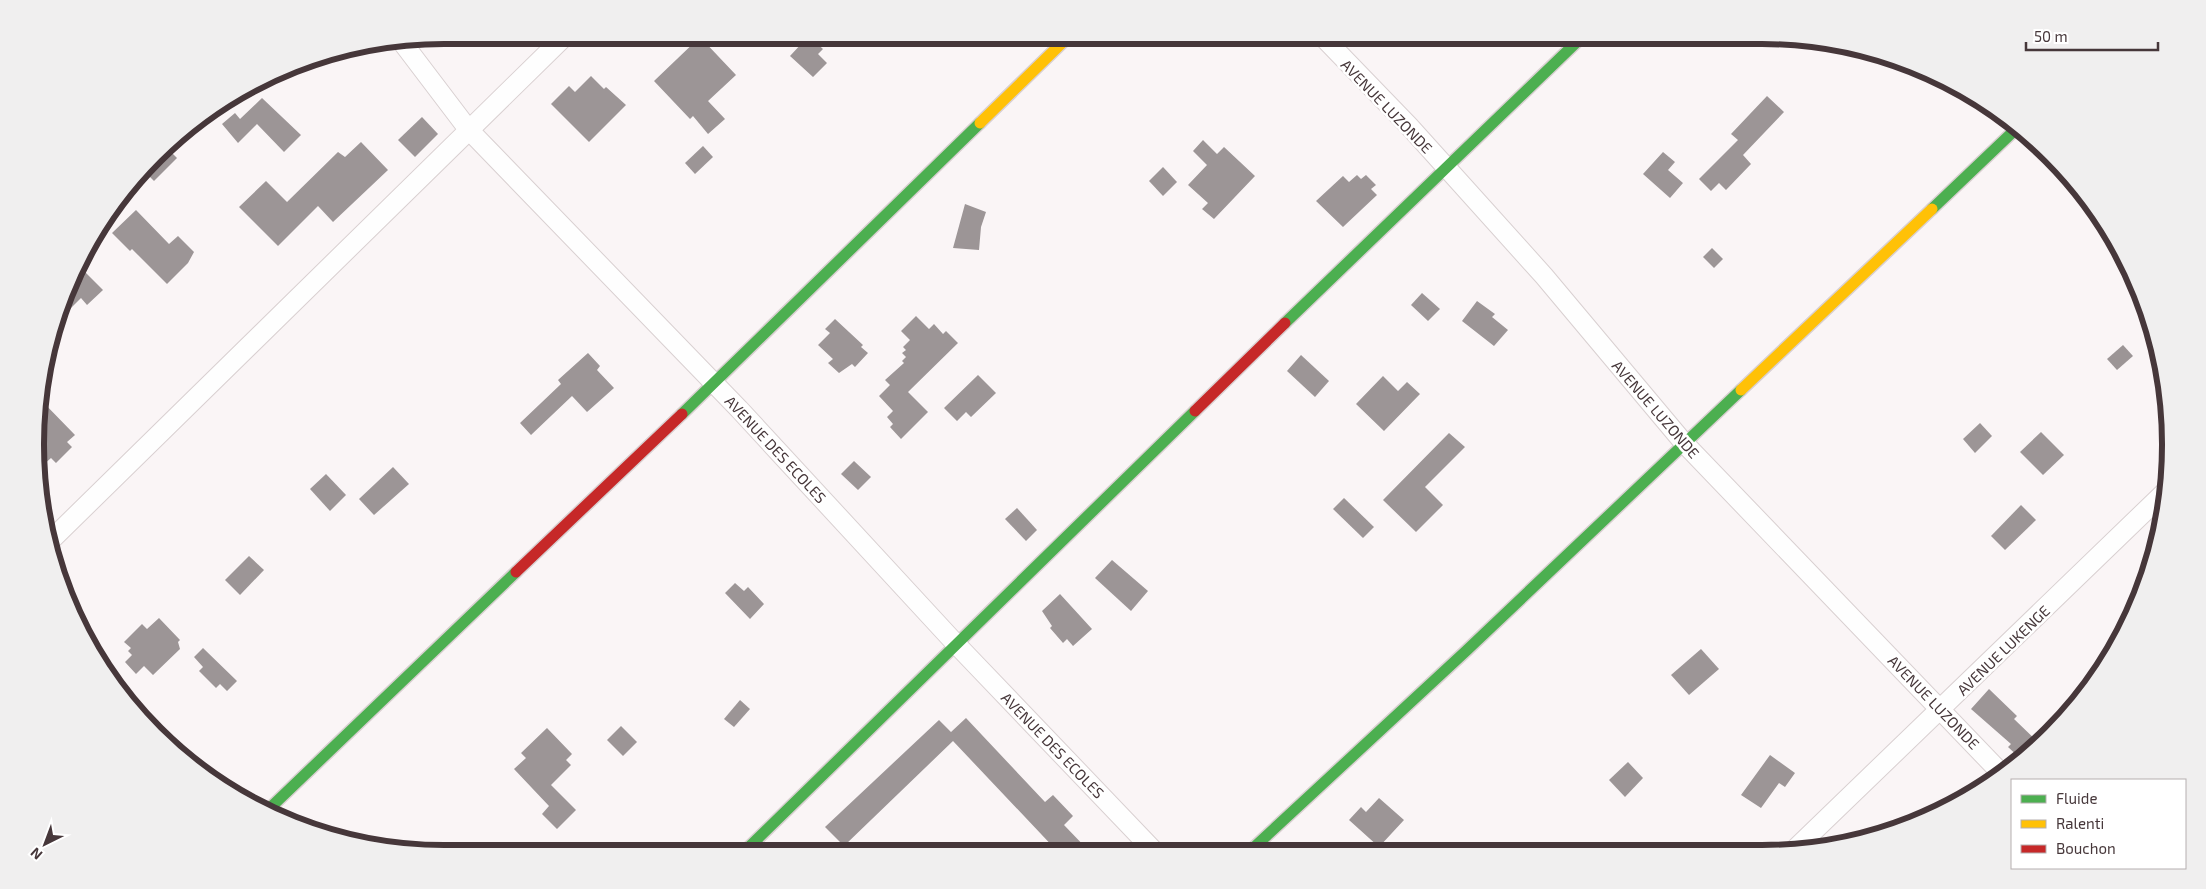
<svg xmlns="http://www.w3.org/2000/svg" width="2206" height="889" viewBox="0 0 2206 889" font-family="'Exo 2',sans-serif">
<style>
.building{fill:#9c9596}
.lines{fill:none;stroke-linecap:round;stroke-linejoin:round}
.street-casing{stroke:#d9d0d1;stroke-width:21}
.fast-casing{stroke:#d9d0d1;stroke-width:14}
.slow-casing{stroke:#d9d0d1;stroke-width:14}
.jam-casing{stroke:#d9d0d1;stroke-width:14}
.street{stroke:#fefefe;stroke-width:19}
.fast{stroke:#4caf50;stroke-width:11}
.slow{stroke:#ffc107;stroke-width:11}
.jam{stroke:#c62828;stroke-width:11}
.labels{text-anchor:middle;dominant-baseline:central;stroke-width:5;stroke-linejoin:round;paint-order:stroke}
.street-label{font-size:15px;fill:#46373a;stroke:#fff}
.rim{fill:none;stroke:#46373a;stroke-width:6}
</style>
<rect width="100%" height="100%" fill="#faf5f6"/>
<g class="building">
<path d="M700,37L736,75L708,101L725,119L708,134L693,116L690,119L654,81Z"/>
<path d="M813,40L823,49L818,54L827,63L813,77L790,56L803,42L807,46Z"/>
<path d="M591,76L604,89L606,87L626,105L589,142L551,104L569,86L575,92Z"/>
<path d="M1767,96L1784,112L1743,155L1751,164L1726,190L1719,183L1711,191L1699,179L1738,140L1731,134Z"/>
<path d="M262,98L301,135L284,152L257,124L238,143L222,124L235,113L240,119Z"/>
<path d="M422,117L438,134L415,157L398,140Z"/>
<path d="M1203,140L1217,154L1224,147L1255,176L1214,219L1202,209L1208,203L1188,185L1207,165L1193,151Z"/>
<path d="M361,142L388,170L333,222L318,206L278,246L239,207L266,181L287,202L338,152L345,157Z"/>
<path d="M703,146L713,157L695,174L685,163Z"/>
<path d="M166,147L177,158L154,181L145,172Z"/>
<path d="M1663,152L1675,162L1668,170L1683,183L1670,198L1643,174Z"/>
<path d="M1163,167L1177,182L1163,196L1149,181Z"/>
<path d="M1357,175L1361,179L1366,175L1376,185L1371,189L1377,195L1343,227L1316,201L1343,176L1349,182Z"/>
<path d="M965,204L986,212L981,227L979,250L953,248Z"/>
<path d="M136,210L169,244L178,236L194,252L188,263L167,284L132,249L130,251L112,233Z"/>
<path d="M1712,248L1723,259L1714,268L1703,257Z"/>
<path d="M78,265L103,290L87,305L81,298L54,325L57,313Z"/>
<path d="M1422,293L1440,309L1428,321L1411,305Z"/>
<path d="M1477,301L1495,314L1492,317L1508,330L1494,346L1462,321Z"/>
<path d="M916,316L929,329L934,324L943,334L946,331L958,343L908,392L928,412L901,439L890,427L893,424L887,417L893,411L879,396L890,385L885,380L904,363L902,361L906,357L902,353L906,350L903,347L910,340L901,331Z"/>
<path d="M835,319L863,345L861,347L868,353L855,367L852,364L839,373L828,363L833,359L818,345L830,333L825,329Z"/>
<path d="M2123,345L2133,356L2117,370L2107,359Z"/>
<path d="M588,353L600,366L597,370L614,388L587,412L572,396L531,435L520,423L561,384L558,380Z"/>
<path d="M1301,355L1329,381L1315,397L1287,371Z"/>
<path d="M978,375L996,393L971,417L966,412L957,421L944,408Z"/>
<path d="M1383,376L1398,391L1407,382L1420,394L1384,431L1356,404Z"/>
<path d="M39,398L75,435L67,442L72,447L56,463L51,458L41,467Z"/>
<path d="M1980,423L1992,436L1975,453L1963,439Z"/>
<path d="M2041,432L2064,455L2043,475L2020,452Z"/>
<path d="M1449,433L1465,447L1425,487L1443,505L1416,532L1383,500Z"/>
<path d="M854,461L871,477L858,490L841,474Z"/>
<path d="M393,467L409,484L374,515L359,499Z"/>
<path d="M326,474L346,495L330,511L310,489Z"/>
<path d="M1344,498L1374,527L1363,538L1333,509Z"/>
<path d="M2021,505L2036,520L2005,550L1991,536Z"/>
<path d="M1017,508L1037,530L1026,541L1005,519Z"/>
<path d="M249,556L264,570L240,595L225,580Z"/>
<path d="M1112,560L1148,591L1131,611L1095,578Z"/>
<path d="M735,583L744,591L748,587L764,604L750,619L725,593Z"/>
<path d="M1060,594L1092,629L1073,646L1067,639L1063,643L1050,628L1052,626L1042,611Z"/>
<path d="M159,618L180,640L178,642L180,649L153,675L144,666L136,674L125,662L132,655L128,651L131,648L124,642L142,624L147,629Z"/>
<path d="M203,648L237,681L227,691L220,684L216,688L199,671L203,667L194,657Z"/>
<path d="M1701,649L1719,669L1689,695L1671,675Z"/>
<path d="M1989,689L2017,716L2014,719L2039,743L2021,759L2008,747L2011,744L1971,709Z"/>
<path d="M740,700L750,709L734,727L724,719Z"/>
<path d="M966,718L1045,802L1053,795L1073,816L1064,825L1090,852H1058L953,741L844,846L825,827L939,720L951,732Z"/>
<path d="M621,726L637,742L623,756L607,740Z"/>
<path d="M547,728L572,754L566,760L571,765L551,785L576,810L557,829L542,814L549,806L514,769L526,758L521,753Z"/>
<path d="M1770,755L1795,773L1785,787L1779,783L1761,808L1741,795Z"/>
<path d="M1628,762L1643,778L1625,797L1609,780Z"/>
<path d="M1379,798L1404,820L1379,847L1349,820L1361,807L1366,812Z"/>
</g>
<g class="lines">
<g class="street-casing">
<g id="street">
<path d="M1321,35L1409,126L1544,276L1684,443L2001,773"/>
<path d="M402,42L468,129L739,409L956,644L1155,852"/>
<path d="M48,543L566,35"/>
<path d="M1793,851L2168,489"/>
</g>
</g>
<g class="fast-casing">
<g id="fast">
<path d="M1932,209L2018,127"/>
<path d="M1285,323L1584,35"/>
<path d="M682,414L980,123"/>
<path d="M269,809L516,572"/>
<path d="M1249,852L1466,651L1741,390"/>
<path d="M743,853L1195,411"/>
</g>
</g>
<g class="slow-casing">
<g id="slow">
<path d="M980,123L1070,35"/>
<path d="M1741,390L1932,209"/>
</g>
</g>
<g class="jam-casing">
<g id="jam">
<path d="M1195,411L1285,323"/>
<path d="M516,572L682,414"/>
</g>
</g>
<use href="#street" class="street"/>
<use href="#fast" class="fast"/>
<use href="#slow" class="slow"/>
<use href="#jam" class="jam"/>
</g>
<g class="labels">
<g class="street-label">
<text transform="translate(1387 106) rotate(46)">AVENUE LUZONDE</text>
<text transform="translate(1656 409) rotate(49)">AVENUE LUZONDE</text>
<text transform="translate(776 449) rotate(47)">AVENUE DES ECOLES</text>
<text transform="translate(2003 650) rotate(-44)">AVENUE LUKENGE</text>
<text transform="translate(1934 702) rotate(46)">AVENUE LUZONDE</text>
<text transform="translate(1053 745) rotate(46)">AVENUE DES ECOLES</text>
</g>
</g>
<path d="M0 0H2206V889H0ZM444 44H1762A400 400 0 0 1 2162 444V445A400 400 0 0 1 1762 845H444A400 400 0 0 1 44 445V444A400 400 0 0 1 444 44Z" fill="#f0efef" fill-rule="evenodd"/>
<path class="rim" d="M444 44H1762A400 400 0 0 1 2162 444V445A400 400 0 0 1 1762 845H444A400 400 0 0 1 44 445V444A400 400 0 0 1 444 44Z"/>
<rect x="2011" y="779" width="175" height="90" fill="#ffffff" stroke="#b5afb0"/>
<rect x="2021" y="795" width="25" height="8" fill="#4caf50" stroke="#b5afb0"/>
<text x="2056" y="804" font-size="15" fill="#46373a">Fluide</text>
<rect x="2021" y="820" width="25" height="8" fill="#ffc107" stroke="#b5afb0"/>
<text x="2056" y="829" font-size="15" fill="#46373a">Ralenti</text>
<rect x="2021" y="845" width="25" height="8" fill="#c62828" stroke="#b5afb0"/>
<text x="2056" y="854" font-size="15" fill="#46373a">Bouchon</text>
<g transform="translate(45 844) rotate(222)" stroke="#ffffff" stroke-width="4" paint-order="stroke">
<path d="M0-4L9 19L0 12L-9 19Z" fill="#46373a"/>
<text y="-8" font-size="14" font-weight="bold" text-anchor="middle" fill="#46373a">N</text>
</g>
<path d="M2026 42v8h132v-8" fill="none" stroke="#46373a" stroke-width="2.5"/>
<text x="2034" y="42" font-size="15" fill="#46373a" stroke="#ffffff" stroke-width="4" paint-order="stroke">50 m</text>
</svg>
